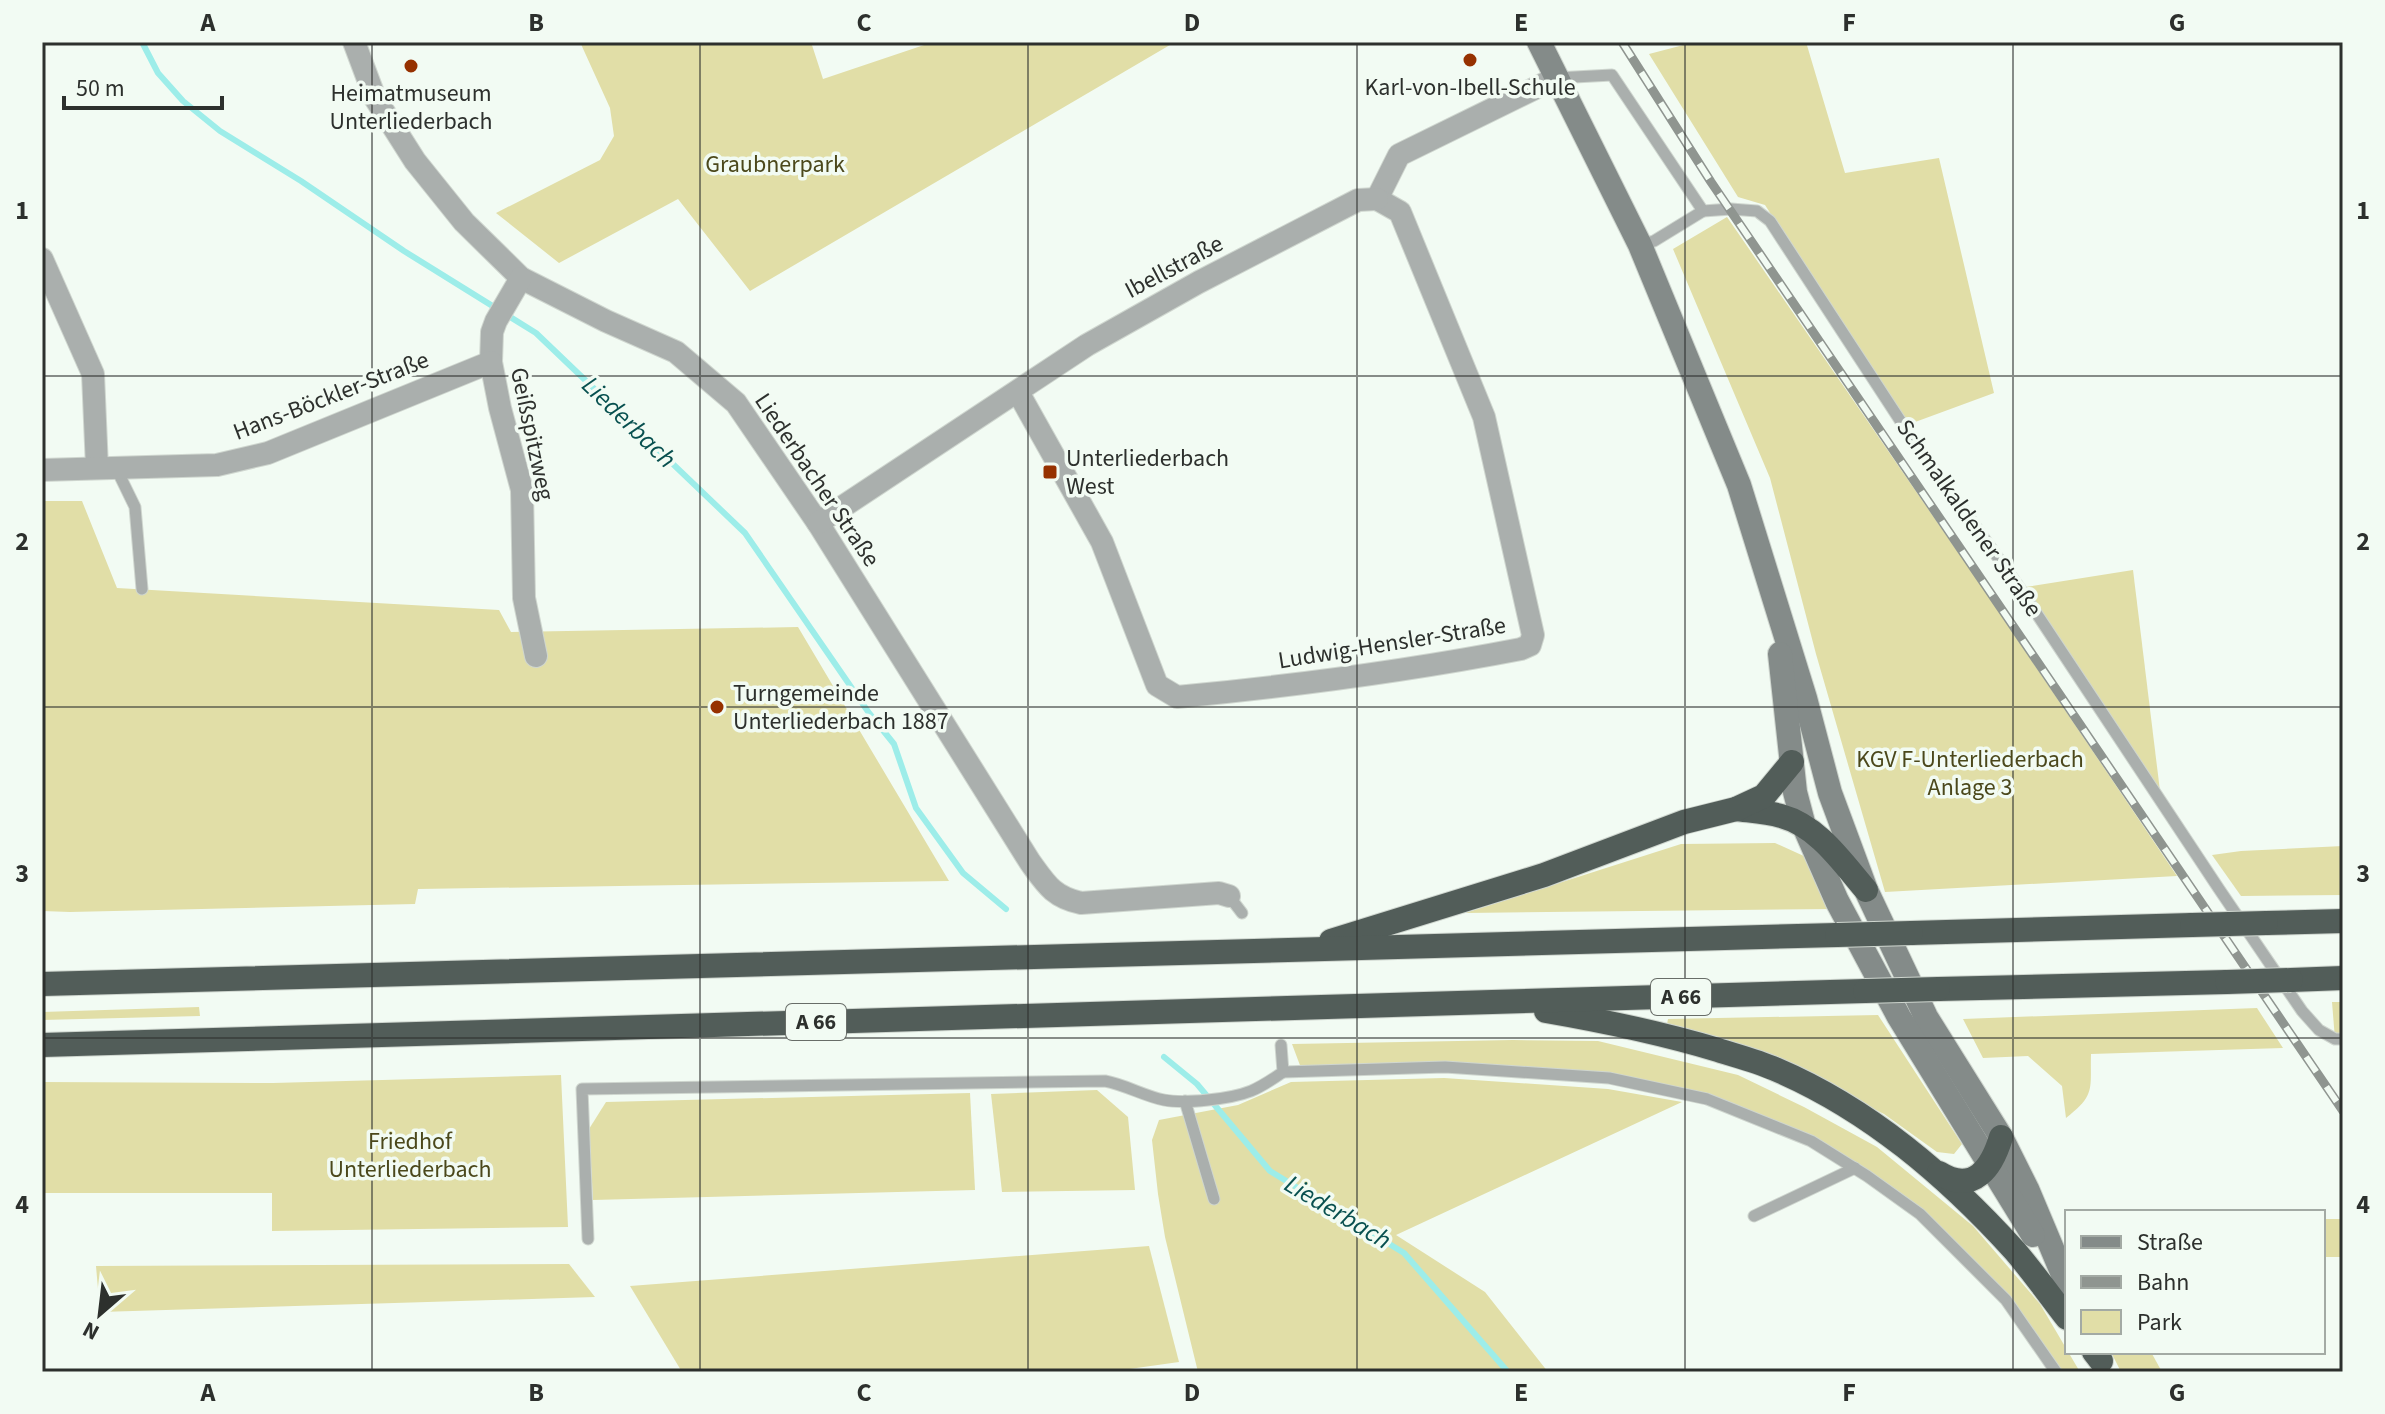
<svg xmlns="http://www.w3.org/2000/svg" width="2385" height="1414" viewBox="0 0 2385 1414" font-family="'Source Sans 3',sans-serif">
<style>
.green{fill:#e1dea7}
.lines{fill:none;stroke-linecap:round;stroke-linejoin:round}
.stream{stroke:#9dede9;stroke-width:6}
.lane-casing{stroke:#cfd6cf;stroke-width:13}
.street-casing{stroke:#cfd6cf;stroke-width:24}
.secondary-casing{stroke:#cfd6cf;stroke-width:26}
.highway-casing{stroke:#cfd6cf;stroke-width:26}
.lane{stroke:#aaafad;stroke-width:11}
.street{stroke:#aaafad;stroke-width:22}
.secondary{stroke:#848b89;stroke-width:24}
.highway{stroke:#525d59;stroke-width:24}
.rail-casing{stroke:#8f9590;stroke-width:9}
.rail{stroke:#f2fbf3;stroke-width:6;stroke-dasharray:18;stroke-linecap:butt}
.highway-bridge-casing{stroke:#cfd6cf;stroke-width:26;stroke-linecap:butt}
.highway-bridge{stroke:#525d59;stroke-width:24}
.grid{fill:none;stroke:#2d302d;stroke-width:2;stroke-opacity:0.55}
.poi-dot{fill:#963100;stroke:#f2fbf3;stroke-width:3}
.labels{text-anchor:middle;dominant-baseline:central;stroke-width:7;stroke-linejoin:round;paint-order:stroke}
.shield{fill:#f2fbf3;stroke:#686d68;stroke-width:2}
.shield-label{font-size:22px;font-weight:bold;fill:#2d302d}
.poi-label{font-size:24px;fill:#2d302d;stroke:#f2fbf3}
.park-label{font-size:24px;fill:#4b481b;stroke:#f2fbf3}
.street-label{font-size:24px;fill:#2d302d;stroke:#f2fbf3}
.water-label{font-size:26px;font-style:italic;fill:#08504f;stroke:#f2fbf3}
.neatline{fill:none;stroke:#2d302d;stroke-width:3}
.grid-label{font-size:26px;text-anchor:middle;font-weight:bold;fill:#2d302d}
</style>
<rect width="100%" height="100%" fill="#f2fbf3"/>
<g class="green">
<path d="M580,42H811L823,79L933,42H1175L750,291L678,199L559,263L496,213L600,160L614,136L610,108Z"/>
<path d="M1695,42H1806L1845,173L1939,158L1994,393L1907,425L1765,205L1738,197L1649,54Z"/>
<path d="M1727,217L1986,593L2177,876L1885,892L1816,654L1770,478L1673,249Z"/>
<path d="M42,501H82L117,588L499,610L511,632L798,627L949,881L418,889L415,904L70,912L42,911Z"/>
<path d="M2133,570L2160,791L2019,588Z"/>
<path d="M1775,843L1806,857L1833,909L1465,913L1681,844Z"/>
<path d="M2343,846V895L2241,896L2212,855L2241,851Z"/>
<path d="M2332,1002H2343V1039H2335Z"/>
<path d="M199,1007L200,1016L42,1020V1012Z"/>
<path d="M2257,1008L2283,1048L2091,1054C2090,1089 2096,1095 2066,1118L2062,1086L2028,1056L1983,1058L1963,1019Z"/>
<path d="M1878,1015L1962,1144L1954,1154L1937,1152L1884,1114L1757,1052L1667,1024L1668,1019Z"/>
<path d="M1513,1040L1598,1041L1738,1075L1804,1107L1877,1147L1973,1226L2040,1304L2080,1372H2056L2006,1300L1920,1214L1811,1141L1707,1099L1609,1078L1445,1067L1301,1068L1292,1044Z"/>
<path d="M561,1075L568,1227L272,1231V1193H42V1082L273,1083Z"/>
<path d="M1444,1078L1608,1089L1682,1102L1396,1235L1485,1292L1548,1372H1198L1165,1237L1158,1194L1152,1140L1159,1120L1238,1105L1291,1082Z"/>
<path d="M1097,1090L1128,1117L1135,1190L1002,1192L991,1094Z"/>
<path d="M970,1093L975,1190L593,1200L589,1129L606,1102Z"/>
<rect x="2323" y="1219" width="20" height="38"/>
<path d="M1149,1246L1179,1362L1108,1372H682L630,1286Z"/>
<path d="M569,1264L595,1297L100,1312L96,1266Z"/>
<path d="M2111,1352H2151L2162,1372H2121Z"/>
</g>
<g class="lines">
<g class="stream">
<path d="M142,42L158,73L183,101L220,131L301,181L404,251L536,333L745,533L869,713L894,744L916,808L963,873L1006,909"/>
<path d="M1164,1057L1197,1084L1270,1171L1404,1253L1508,1372"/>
</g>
<g class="lane-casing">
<g id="lane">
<path d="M1556,78L1612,75L1703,211L1731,209L1757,211L1770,221L1907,431L2019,587L2219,889L2302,1011L2319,1030L2335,1039H2343"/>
<path d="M1641,245L1654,241L1703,211"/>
<path d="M116,468L135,507L142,589"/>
<path d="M1229,896L1242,913"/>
<path d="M1283,1072L1445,1067L1609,1078L1707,1099L1811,1141L1867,1176L1920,1214L2006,1300L2056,1372"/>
<path d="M1185,1101L1214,1199"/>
<path d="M1754,1216L1855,1168"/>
<path d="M588,1239L582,1089L1105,1081C1126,1085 1144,1096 1164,1100C1185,1104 1231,1099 1251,1091C1263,1086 1273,1079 1283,1072L1281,1045"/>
</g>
</g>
<g class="street-casing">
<g id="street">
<path d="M354,42L375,98L415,161L464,222L521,278L606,321L676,352L736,403L818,523L1030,862C1046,884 1053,897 1081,903L1219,893L1229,896"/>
<path d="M1377,199L1399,155L1556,78"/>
<path d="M42,259L93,374L97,468"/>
<path d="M521,278L496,321L492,332L491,362L500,408L522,490L524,598L536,656"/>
<path d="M1018,392L1102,542L1157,685L1177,697C1293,686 1407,671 1521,649L1530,645L1533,635L1484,417L1400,212L1377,199"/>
<path d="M42,470L217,465L268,453L491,362"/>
<path d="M818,523L1087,345L1199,282L1358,200L1377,199"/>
</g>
</g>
<g class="secondary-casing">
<g id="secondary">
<path d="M1539,42L1640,245L1739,485L1805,698L1830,793L1866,890L1926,1017L2001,1137L2027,1189L2067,1284"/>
<path d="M1780,654L1795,792L1804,826L1837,901L1899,1017L2033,1235"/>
</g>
</g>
<g class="highway-casing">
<g id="highway">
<path d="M1736,809C1751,811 1767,812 1781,816C1818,826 1842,862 1866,890"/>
<path d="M2266,923L2343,921"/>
<path d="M1911,933L2192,925"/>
<path d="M1331,941L1544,875L1684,822L1736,809L1764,796L1792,762"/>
<path d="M2291,980L2343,978"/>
<path d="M42,984L1837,935"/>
<path d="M1938,989L2227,982"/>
<path d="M1546,1011C1604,1021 1661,1033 1718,1050C1737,1056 1757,1061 1775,1069C1869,1109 1947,1176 2015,1251C2033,1272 2050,1296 2067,1318"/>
<path d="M42,1045L1865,991"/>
<path d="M1939,1173C1974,1195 1992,1167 2001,1137"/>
<path d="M2094,1352L2101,1361"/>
</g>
</g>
<use href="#lane" class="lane"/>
<use href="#street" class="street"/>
<use href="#secondary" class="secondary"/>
<use href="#highway" class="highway"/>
<g class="rail-casing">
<path id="rail" d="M1622,42L1711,182L2343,1111"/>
</g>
<use href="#rail" class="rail"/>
<g class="highway-bridge-casing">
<g id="highway-bridge">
<path d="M2192,925L2266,923"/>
<path d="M1837,935L1911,933"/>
<path d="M2227,982L2291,980"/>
<path d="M1865,991L1938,989"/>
</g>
</g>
<use href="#highway-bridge" class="highway-bridge"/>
</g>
<path class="grid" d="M372,42V1372M700,42V1372M1028,42V1372M1357,42V1372M1685,42V1372M2013,42V1372M42,376H2343M42,707H2343M42,1038H2343"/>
<g class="poi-dot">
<circle cx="1470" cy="60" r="8"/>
<circle cx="411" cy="66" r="8"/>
<rect x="1042" y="464" width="16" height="16" rx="4"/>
<circle cx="717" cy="707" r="8"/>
</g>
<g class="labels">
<g class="shield">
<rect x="1651" y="979" width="60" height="36" rx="6"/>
<rect x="786" y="1004" width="60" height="36" rx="6"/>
</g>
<g class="shield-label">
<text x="1681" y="997">A 66</text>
<text x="816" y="1022">A 66</text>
</g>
<g class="poi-label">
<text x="1470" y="87">Karl-von-Ibell-Schule</text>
<text x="411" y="93">Heimatmuseum<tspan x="411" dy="28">Unterliederbach</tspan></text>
<text x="1066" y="458" text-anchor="start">Unterliederbach<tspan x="1066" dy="28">West</tspan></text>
<text x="733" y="693" text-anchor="start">Turngemeinde<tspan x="733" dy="28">Unterliederbach 1887</tspan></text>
</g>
<g class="park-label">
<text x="775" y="164">Graubnerpark</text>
<text x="1970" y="759">KGV F-Unterliederbach<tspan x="1970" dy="28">Anlage 3</tspan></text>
<text x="410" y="1141">Friedhof<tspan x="410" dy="28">Unterliederbach</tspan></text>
</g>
<g class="street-label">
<text transform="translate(1174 267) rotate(-28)">Ibellstraße</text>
<text transform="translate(331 396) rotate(-21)">Hans-Böckler-Straße</text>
<text transform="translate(532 434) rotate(78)">Geißspitzweg</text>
<text transform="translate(817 480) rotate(56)">Liederbacher Straße</text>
<text transform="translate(1969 518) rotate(55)">Schmalkaldener Straße</text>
<text transform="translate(1392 643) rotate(-9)">Ludwig-Hensler-Straße</text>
</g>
<g class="water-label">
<text transform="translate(629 422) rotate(44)">Liederbach</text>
<text transform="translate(1338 1212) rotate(31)">Liederbach</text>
</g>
</g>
<rect width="2385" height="1414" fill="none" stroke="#f2fbf3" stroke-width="88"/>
<rect x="2065" y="1210" width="260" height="144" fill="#f2fbf3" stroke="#a3aaa4" stroke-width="2"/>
<rect x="2081" y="1236" width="40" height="12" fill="#848b89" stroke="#a3aaa4" stroke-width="2"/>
<text x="2137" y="1250" font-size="24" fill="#2d302d">Straße</text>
<rect x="2081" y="1276" width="40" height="12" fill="#8f9590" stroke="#a3aaa4" stroke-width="2"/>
<text x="2137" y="1290" font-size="24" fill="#2d302d">Bahn</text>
<rect x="2081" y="1310" width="40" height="24" fill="#e1dea7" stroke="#a3aaa4" stroke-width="2"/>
<text x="2137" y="1330" font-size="24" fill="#2d302d">Park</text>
<g transform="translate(100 1314) rotate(208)" stroke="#f2fbf3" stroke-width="6" paint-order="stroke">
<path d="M0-6L14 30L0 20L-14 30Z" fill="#2d302d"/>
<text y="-12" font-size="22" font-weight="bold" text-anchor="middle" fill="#2d302d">N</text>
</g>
<path d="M64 96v12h158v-12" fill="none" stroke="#2d302d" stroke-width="4"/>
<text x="76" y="96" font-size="24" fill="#2d302d" stroke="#f2fbf3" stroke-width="6" paint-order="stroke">50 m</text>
<rect x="44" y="44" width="2297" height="1326" class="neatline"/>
<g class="grid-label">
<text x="208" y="31">A</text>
<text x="536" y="31">B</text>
<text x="864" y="31">C</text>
<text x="1192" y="31">D</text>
<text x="1521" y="31">E</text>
<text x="1849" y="31">F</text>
<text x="2177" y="31">G</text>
<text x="22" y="219">1</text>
<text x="2363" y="219">1</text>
<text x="22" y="550">2</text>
<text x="2363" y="550">2</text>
<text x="22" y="882">3</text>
<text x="2363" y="882">3</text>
<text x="22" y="1213">4</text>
<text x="2363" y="1213">4</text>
<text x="208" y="1401">A</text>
<text x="536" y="1401">B</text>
<text x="864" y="1401">C</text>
<text x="1192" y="1401">D</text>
<text x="1521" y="1401">E</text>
<text x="1849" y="1401">F</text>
<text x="2177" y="1401">G</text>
</g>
</svg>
